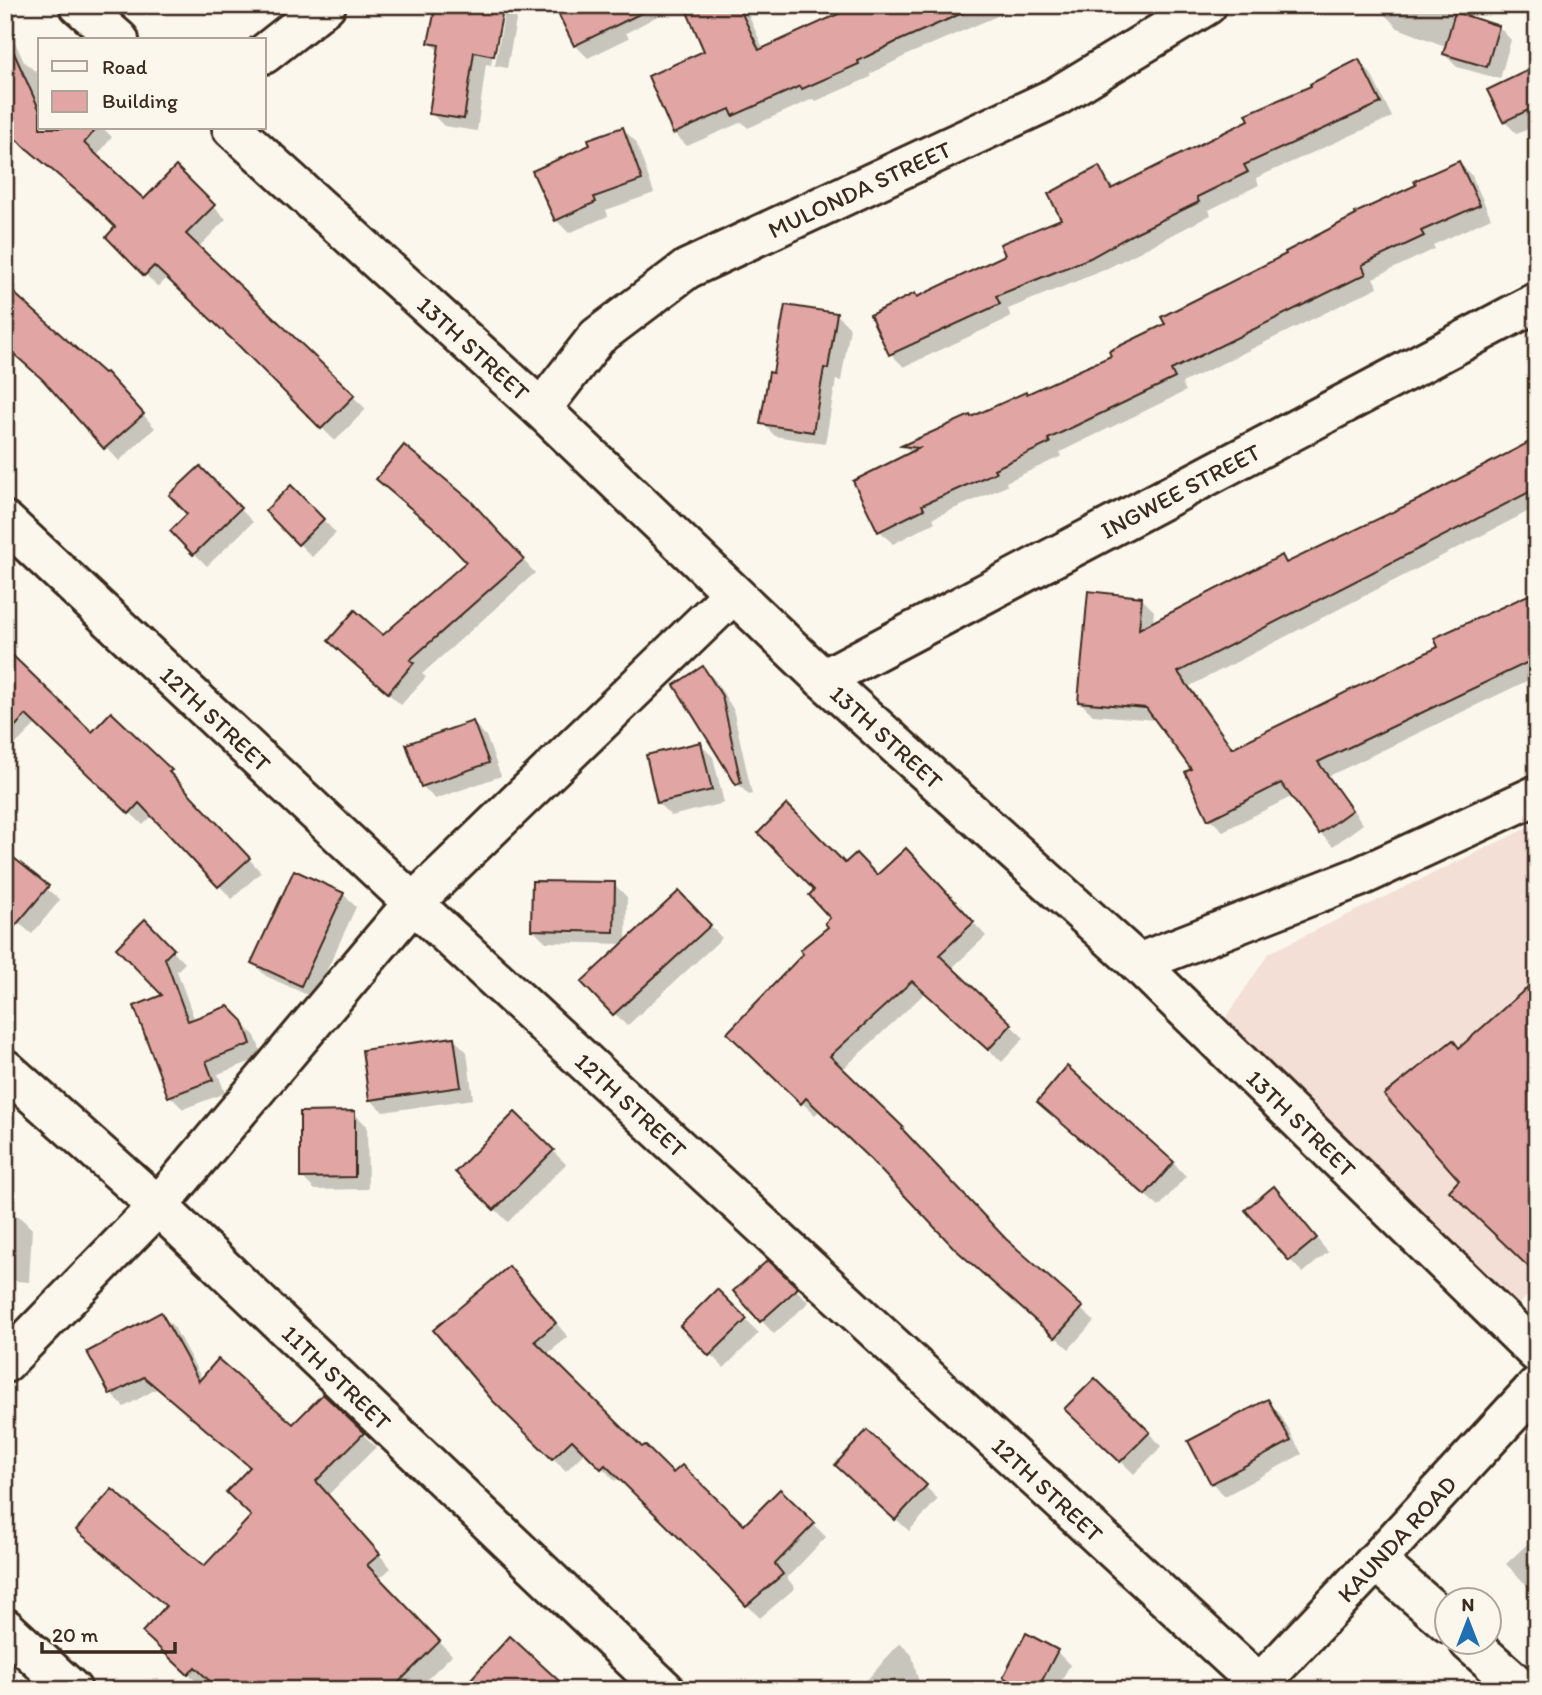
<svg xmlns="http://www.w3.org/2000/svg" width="1542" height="1695" viewBox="0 0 1542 1695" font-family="Itim,sans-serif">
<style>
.built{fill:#f3dfd6}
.shadow{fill:#0003}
.building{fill:#e1a6a4;stroke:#3b2a1e;stroke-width:2}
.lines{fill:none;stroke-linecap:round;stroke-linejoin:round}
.minor-casing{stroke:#3b2a1e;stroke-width:44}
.minor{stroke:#fbf7ec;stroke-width:38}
.labels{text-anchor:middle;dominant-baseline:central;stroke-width:6;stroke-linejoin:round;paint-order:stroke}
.street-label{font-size:24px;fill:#3b2a1e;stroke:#fbf7ec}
</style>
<rect width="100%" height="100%" fill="#fbf7ec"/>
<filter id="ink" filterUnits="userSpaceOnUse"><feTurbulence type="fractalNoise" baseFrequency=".0143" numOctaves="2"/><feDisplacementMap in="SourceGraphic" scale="14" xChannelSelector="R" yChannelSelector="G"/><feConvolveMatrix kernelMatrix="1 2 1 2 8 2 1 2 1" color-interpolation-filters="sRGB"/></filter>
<g filter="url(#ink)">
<path class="built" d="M1537,823V1287L1516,1307L1225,1019L1269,953Z"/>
<g class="shadow">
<path d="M502,5L491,65H495L506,5H519L507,68L486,64L477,131L444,126L431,113L440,52L430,43Z"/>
<path d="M556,5H678L626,33L629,38L588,58L575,45Z"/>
<path d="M685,5H744L764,50L844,14L839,5H1023L909,54L870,74L871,77L816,101L813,99L748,128L742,122L687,146L674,133L706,52Z"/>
<path d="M1389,5H1466L1461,16L1499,27L1511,40L1500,79L1457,67L1444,54L1447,47L1398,28L1385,15Z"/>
<path d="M5,20L24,62L40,75V128H103L112,137L96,157L144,201L176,169L226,219L198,248L366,409L335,441L249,354L168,277L158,287L108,237L117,228L5,130Z"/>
<path d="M1359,61L1371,74L1392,117L1256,178L1259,185L1209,210L1211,215L1104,270L1008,309L1011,317L904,367L891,354L918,298L1007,256L1063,220L1099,169L1115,189L1252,121Z"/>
<path d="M1537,74V125L1517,134L1504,121L1489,91Z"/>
<path d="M623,129L636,142L654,193L606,210L608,216L569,233L556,220L592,145Z"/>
<path d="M1459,163L1472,176L1491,218L1433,245L1435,249L1373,278L1378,287L1182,383L1186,391L1060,452L1062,456L1006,482L1007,486L933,518L935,522L893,544L880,531L912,454L904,446L1028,395L1113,357Z"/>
<path d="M5,287L119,387L155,428L119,461L51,386L8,348L5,351Z"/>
<path d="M837,315L850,328L841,381L836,380L825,444L775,436L762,423L775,374Z"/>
<path d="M1537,440V507L1190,686L1234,749L1440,648L1537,593V676L1329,776L1363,824L1333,846L1320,833L1293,796L1223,831L1210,819L1193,769L1157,720L1093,715L1080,702L1141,598L1154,611L1153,624L1281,557L1289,564L1427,498Z"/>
<path d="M200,468L253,522L207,566L172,531L189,514Z"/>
<path d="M378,479L482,514L535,573L422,674L426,677L401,705L343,653L383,638L468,562L443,536Z"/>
<path d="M291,487L336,533L312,557L267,511Z"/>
<path d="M5,651L58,702L5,755Z"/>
<path d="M703,668L715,680L733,709L752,794L749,795L738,784Z"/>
<path d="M111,714L183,784L181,786L261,872L232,899L153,815L143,825L64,749L92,734Z"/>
<path d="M473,723L486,736L501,776L435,799L422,786Z"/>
<path d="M700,744L713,757L724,803L671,816L658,803Z"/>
<path d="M5,853L60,900L32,934L5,912Z"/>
<path d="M918,863L986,936L951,969L1024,1038L1002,1062L926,992L842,1070L915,1141L913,1143L1009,1245L1094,1321L1069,1349L971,1261L879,1166L820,1110L815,1115L742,1046L831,927L845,865L877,877Z"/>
<path d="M614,884L627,897L626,942L692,906L722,938L627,1026L583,982L624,944L546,942L533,929Z"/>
<path d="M343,894L356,907L314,998L266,976L253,963Z"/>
<path d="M145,922L185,963L177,971L195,1021L228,1008L255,1036L263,1057L218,1074L225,1093L183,1109L170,1096L165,996Z"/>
<path d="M454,1039L467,1052L473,1099L383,1112L370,1099Z"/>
<path d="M354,1113L367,1126L368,1189L315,1190L302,1177Z"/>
<path d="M515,1114L566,1164L508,1222L458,1172Z"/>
<path d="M1052,1115L1173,1163L1186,1176L1159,1207Z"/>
<path d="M1274,1188L1328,1252L1303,1273L1290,1260Z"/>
<path d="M5,1215L19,1216L32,1229L29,1282L5,1280Z"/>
<path d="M768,1263L809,1302L774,1334L735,1292Z"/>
<path d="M522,1282L568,1337L546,1355L642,1450L744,1528L780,1491L826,1537L787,1578L795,1588L760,1618L619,1477L615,1481L586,1451L566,1471L494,1400Z"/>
<path d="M717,1292L759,1333L724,1368L682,1326Z"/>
<path d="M161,1314L174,1327L202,1379L293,1426L323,1396L376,1447L328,1495L391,1568L379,1579L452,1655L416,1690H205L157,1644L204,1569L253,1516L252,1468L158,1388L124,1407L111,1394Z"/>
<path d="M1095,1381L1162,1446L1134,1474L1067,1409Z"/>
<path d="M1267,1401L1280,1414L1302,1454L1225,1496L1212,1483Z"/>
<path d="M850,1477L925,1486L938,1499L909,1531Z"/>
<path d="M1537,1535V1596L1506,1564Z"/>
<path d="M900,1643L912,1655L921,1690H858Z"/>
<path d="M1057,1652L1070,1665L1056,1690H1018L1005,1676Z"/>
</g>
<g class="building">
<path d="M436,5H504L494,56L474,52L464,119L429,114L439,45L428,43Z"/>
<path d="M554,5H658L574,46Z"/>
<path d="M684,5H738L759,50L858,5H981L896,42L858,61L859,64L802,89L800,86L733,116L730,109L673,134L648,76L704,51Z"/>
<path d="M1455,12L1499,26L1487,67L1443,54Z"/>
<path d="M5,33L40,111V128H97L84,143L144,199L176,166L215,205L186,234L355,395L321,429L238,345L154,266L144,276L106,237L115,227L91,203L5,130Z"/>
<path d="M1359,59L1381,103L1244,165L1248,172L1197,197L1199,202L1135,233L1090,258L996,296L1000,304L889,355L870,315L915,293L917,297L1005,255L1000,244L1061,219L1048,194L1099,166L1111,189L1249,120L1246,114L1311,86L1310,84Z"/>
<path d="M1537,66V106L1503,122L1487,90Z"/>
<path d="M623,127L642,180L594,197L596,202L555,221L532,171L590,145L588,139Z"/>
<path d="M1459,161L1480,205L1421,231L1424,236L1362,265L1366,274L1171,370L1175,378L1048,439L1050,443L994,469L996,472L922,505L924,509L878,532L853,481L919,448L901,446L970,415L971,417L1026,392L1027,394L1111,356L1109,351L1165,324L1161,317L1286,254L1285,252L1356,215L1355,213L1416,185L1414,181Z"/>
<path d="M5,285L104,373L106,372L144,414L104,449L43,380L5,346Z"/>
<path d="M785,305L837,313L828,369L824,368L813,432L760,424L769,372L773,373Z"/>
<path d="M1537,438V488L1178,672L1232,748L1438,647L1434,638L1537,591V658L1318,762L1352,810L1319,834L1281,783L1208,820L1185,772L1191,769L1146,708L1078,702L1088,591L1142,597L1139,629L1282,555L1286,563L1426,496Z"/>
<path d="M404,445L469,499L524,559L410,660L414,663L388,693L328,641L355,610L383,635L466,562L433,527L376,479Z"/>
<path d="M200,466L241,508L193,555L170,531L187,514L169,495Z"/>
<path d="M291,485L324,519L298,545L265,511Z"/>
<path d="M5,648L92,732L111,712L172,770L169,772L250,858L218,887L139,803L129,814L26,715L5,737Z"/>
<path d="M703,666L722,696L741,783L736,785L674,685Z"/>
<path d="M473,721L489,763L421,787L406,744Z"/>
<path d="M701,742L712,790L657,803L646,755Z"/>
<path d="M787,804L845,863L856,853L877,875L906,848L974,922L939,955L1012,1024L988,1050L912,981L830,1056L903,1127L902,1129L1006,1239L1083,1307L1055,1338L955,1249L871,1160L806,1098L801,1104L727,1033L803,954L800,950L828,927L825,923L830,918L809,895L814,890L758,833Z"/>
<path d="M5,851L49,886L5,938Z"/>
<path d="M294,870L344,893L301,986L251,963Z"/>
<path d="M532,881L615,882L614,932L531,930Z"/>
<path d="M679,891L711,925L613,1015L581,982Z"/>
<path d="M145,919L174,949L165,958L188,1021L228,1006L243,1021L251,1044L206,1061L213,1080L168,1097L134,1006L162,995L116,948Z"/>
<path d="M1537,979V1275L1449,1191L1459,1180L1384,1095L1453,1040L1459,1048Z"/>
<path d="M454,1037L461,1087L369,1100L362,1050Z"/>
<path d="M1067,1066L1174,1162L1145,1195L1037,1102Z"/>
<path d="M355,1111V1177L300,1178V1112Z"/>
<path d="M515,1112L554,1150L494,1210L455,1172Z"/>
<path d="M1274,1186L1317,1238L1289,1261L1245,1210Z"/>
<path d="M768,1260L798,1288L760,1322L733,1291Z"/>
<path d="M509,1266L556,1323L535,1341L642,1447L645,1445L673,1473L682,1465L744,1525L780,1489L815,1523L775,1564L783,1574L746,1606L728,1586L605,1465L601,1469L572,1440L552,1459L493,1401L433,1330Z"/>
<path d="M717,1289L747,1319L709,1356L680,1326Z"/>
<path d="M161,1312L199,1381L218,1359L293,1424L323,1394L364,1433L316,1481L380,1554L367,1565L440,1641L391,1690H219L195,1667L188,1675L142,1632L166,1606L76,1530L112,1489L204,1566L251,1516L226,1492L250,1467L144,1377L110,1395L87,1352Z"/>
<path d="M1095,1378L1150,1432L1120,1462L1064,1409Z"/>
<path d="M1268,1399L1291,1441L1211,1484L1188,1441Z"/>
<path d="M867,1430L927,1485L895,1520L835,1465Z"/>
<path d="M1026,1633L1058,1650L1037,1690H1026L1003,1677Z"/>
<path d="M510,1636L569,1690H461Z"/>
</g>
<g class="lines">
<g class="minor-casing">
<g id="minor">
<path d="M79,5L119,40"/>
<path d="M264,54L326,5"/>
<path id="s1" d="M232,128L541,409L823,679L1138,963L1537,1353"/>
<path id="s2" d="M541,409L597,337L687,269L1054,98L1207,5"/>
<path id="s3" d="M5,521L413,903L1259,1684"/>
<path id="s4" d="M823,679L1537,302"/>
<path d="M1138,963L1359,877L1537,795"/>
<path id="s5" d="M5,1069L158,1206L665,1690"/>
<path d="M5,1363L158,1206L413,903L733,594"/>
<path d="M1376,1561L1448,1623"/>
<path d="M5,1628L72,1690"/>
<path d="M1469,1642L1523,1690"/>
<path id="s6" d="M1254,1690L1376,1561L1537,1386"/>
</g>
</g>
<use href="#minor" class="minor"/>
</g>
</g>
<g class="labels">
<g class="street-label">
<text stroke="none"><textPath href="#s2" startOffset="394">MULONDA STREET</textPath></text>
<text stroke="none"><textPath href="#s1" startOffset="327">13TH STREET</textPath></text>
<text stroke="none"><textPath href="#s4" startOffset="404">INGWEE STREET</textPath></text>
<text stroke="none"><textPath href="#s3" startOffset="289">12TH STREET</textPath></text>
<text stroke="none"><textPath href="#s1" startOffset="894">13TH STREET</textPath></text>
<text stroke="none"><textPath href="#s3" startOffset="856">12TH STREET</textPath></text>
<text stroke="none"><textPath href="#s1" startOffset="1461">13TH STREET</textPath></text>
<text stroke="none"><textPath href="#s5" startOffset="453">11TH STREET</textPath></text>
<text stroke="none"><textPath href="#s3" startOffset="1423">12TH STREET</textPath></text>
<text stroke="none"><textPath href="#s6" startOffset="208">KAUNDA ROAD</textPath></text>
</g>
</g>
<rect width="1542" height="1695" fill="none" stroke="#fbf7ec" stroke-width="28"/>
<rect x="14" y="14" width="1514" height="1667" fill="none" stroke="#3b2a1e" stroke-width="2.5" filter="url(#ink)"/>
<rect x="38" y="38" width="228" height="91" fill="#fbf7ec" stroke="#aea59a" stroke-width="2"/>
<rect x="52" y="61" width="35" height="10" fill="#fbf7ec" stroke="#aea59a" stroke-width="2"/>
<text x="102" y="74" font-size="21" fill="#3b2a1e">Road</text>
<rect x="52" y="91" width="35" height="21" fill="#e1a6a4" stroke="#aea59a" stroke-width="2"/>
<text x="102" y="108" font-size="21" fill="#3b2a1e">Building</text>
<g transform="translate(1468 1621)"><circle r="33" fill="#fbf7ec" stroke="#aea59a" stroke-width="2"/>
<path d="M0-5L12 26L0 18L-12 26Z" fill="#1f6fb2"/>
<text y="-10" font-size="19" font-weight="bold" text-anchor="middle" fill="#3b2a1e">N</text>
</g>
<path d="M42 1642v10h133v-10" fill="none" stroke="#3b2a1e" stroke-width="3.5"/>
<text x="52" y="1642" font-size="21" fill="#3b2a1e" stroke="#fbf7ec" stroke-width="5" paint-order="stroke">20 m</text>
</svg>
